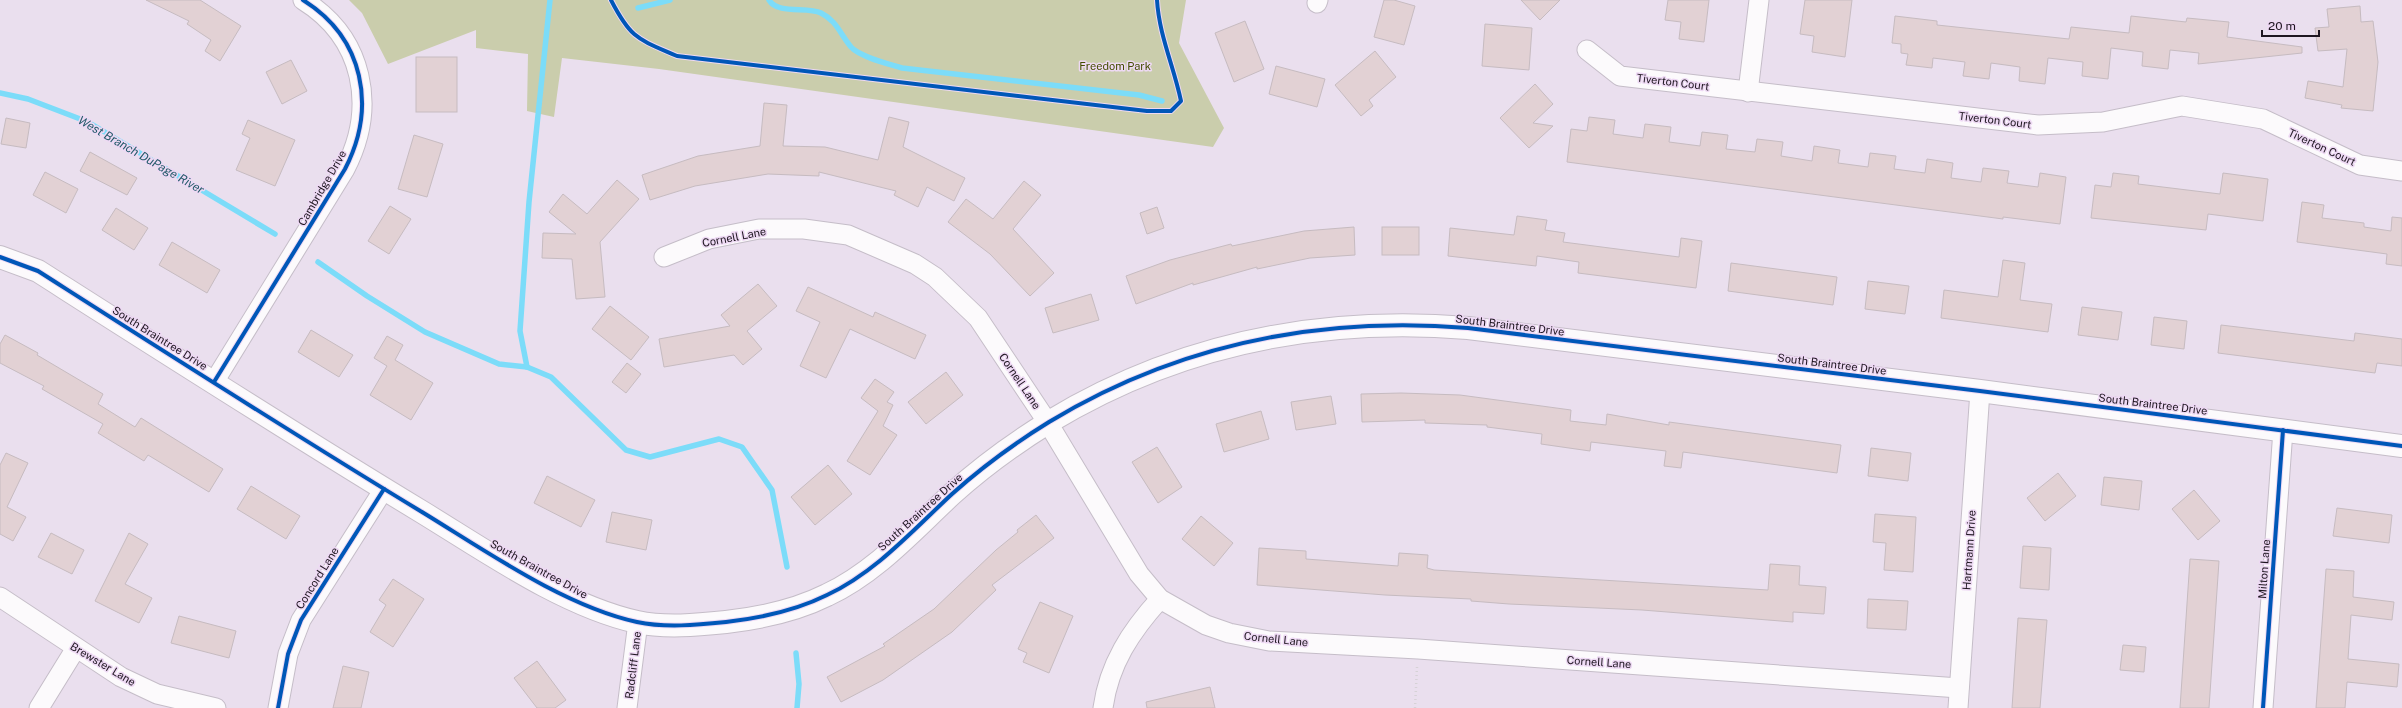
<svg xmlns="http://www.w3.org/2000/svg" width="2402" height="708" viewBox="0 0 2402 708" font-family="'Public Sans',sans-serif">
<style>
.green{fill:#cacdac}
.lines{fill:none;stroke-linecap:round;stroke-linejoin:round}
.stream{stroke:#7cdcf9;stroke-width:5.5}
.building{fill:#e2d1d4;stroke:#c6bbc0}
.minor-casing{stroke:#c5bdc8;stroke-width:21}
.tertiary-casing{stroke:#c5bdc8;stroke-width:24}
.path{stroke:#d6d2d6;stroke-width:2.5;stroke-dasharray:1 3;stroke-linecap:butt}
.minor{stroke:#fcfafc;stroke-width:19}
.tertiary{stroke:#fcfafc;stroke-width:22}
.cycleway-casing{stroke:#eed9f4;stroke-width:6}
.cycleway{stroke:#0057b8;stroke-width:4}
.labels{text-anchor:middle;dominant-baseline:central;stroke-width:3;stroke-linejoin:round;paint-order:stroke}
.park-label{font-size:11px;fill:#444e00;stroke:#eed9f4}
.street-label{font-size:11px;fill:#1e1620;stroke:#eed9f4}
.water-label{font-size:12px;font-style:italic;fill:#225a69;stroke:#eed9f4}
</style>
<rect width="100%" height="100%" fill="#eadfee"/>
<path class="green" d="M349,0H1186L1179,43L1224,128L1213,147L659,69L562,58L554,117L527,111L528,54L476,48V30L388,64L362,13Z"/>
<g class="lines">
<g class="stream">
<path d="M769,0C778,15 807,6 821,13C837,21 840,34 851,47C860,57 889,64 902,68L1139,95L1162,101"/>
<path d="M638,8L670,0"/>
<path d="M0,93L28,99L88,122L275,234"/>
<path d="M318,262L367,296L425,332L499,364L527,367L551,377L626,450L650,457L719,439L742,447L772,490L787,567"/>
<path d="M527,367L520,331L529,202L550,0"/>
<path d="M796,653L799,684L797,708"/>
</g>
</g>
<g class="building">
<path d="M146,0H200L241,26L220,61L205,51L211,40L187,24L189,21Z"/>
<path d="M1384,0H1394L1415,6L1404,45L1374,37Z"/>
<path d="M1521,0H1560L1540,20Z"/>
<path d="M1668,0H1709L1704,42L1679,39L1681,22L1665,20Z"/>
<path d="M1805,0H1852L1845,57L1812,52L1814,36L1800,34Z"/>
<path d="M2360,6L2361,22L2373,21L2378,62L2373,111L2341,108L2342,105L2305,98L2308,81L2343,87L2347,49L2318,51L2315,28L2329,27L2327,9Z"/>
<path d="M1895,16L1937,21V25L2069,39L2071,27L2129,33L2131,16L2186,22L2187,18L2229,22L2227,37L2302,47V53L2198,64L2199,53L2170,50L2168,69L2142,66L2143,52L2111,48L2108,79L2082,76L2083,62L2048,58L2045,84L2019,81L2020,67L1991,63L1989,79L1963,76L1965,62L1933,58L1932,68L1906,65L1908,54L1901,53V44L1892,43Z"/>
<path d="M1245,21L1264,69L1234,82L1215,33Z"/>
<path d="M1485,24L1532,28L1529,70L1482,66Z"/>
<path d="M1375,51L1396,77L1369,100L1373,106L1361,116L1335,85Z"/>
<rect x="416" y="57" width="41" height="55"/>
<path d="M291,60L307,91L282,104L266,72Z"/>
<path d="M1276,66L1325,79L1317,107L1269,94Z"/>
<path d="M1535,84L1553,104L1533,123L1553,126L1529,148L1500,118Z"/>
<path d="M764,103L787,105L783,146L825,147L878,160L889,117L909,122L903,147L965,178L954,201L927,187L918,207L894,195L896,191L819,172V176L768,174L695,186L650,200L642,175L698,156L760,146Z"/>
<path d="M1589,117L1615,120L1613,134L1643,138L1645,124L1671,127L1669,142L1700,146L1702,132L1728,135L1726,149L1755,152L1757,139L1783,142L1781,156L1812,161L1814,146L1840,150L1838,163L1868,167L1870,153L1896,156L1894,169L1925,173L1927,159L1953,163L1951,178L1981,182L1983,168L2009,171L2007,183L2038,187L2040,173L2066,177L2060,224L2003,217V219L1567,162L1571,129L1587,131Z"/>
<path d="M6,118L30,123L26,148L1,144Z"/>
<path d="M248,120L295,140L275,186L236,170L250,138L242,134Z"/>
<path d="M414,135L443,144L427,197L398,189Z"/>
<path d="M90,152L137,178L127,195L80,171Z"/>
<path d="M45,172L78,189L66,213L33,195Z"/>
<path d="M2113,173L2139,176L2138,184L2220,194L2223,173L2268,179L2263,221L2208,214L2206,230L2091,218L2095,185L2111,187Z"/>
<path d="M617,180L639,199L600,242L605,297L576,299L572,259L542,258L543,233L576,234L549,212L563,194L587,214Z"/>
<path d="M1024,181L1041,195L1013,229L1054,273L1030,296L990,254L948,222L966,199L993,219Z"/>
<path d="M2302,202L2324,205L2322,218L2364,223V227L2391,231L2392,217L2402,218V266L2386,264L2387,254L2297,242Z"/>
<path d="M390,206L411,219L389,254L368,241Z"/>
<path d="M1157,207L1164,228L1147,234L1140,213Z"/>
<path d="M116,208L148,228L134,250L102,230Z"/>
<path d="M1517,216L1547,220L1545,230L1565,233L1563,242L1679,257L1681,238L1702,241L1696,288L1578,273L1579,262L1537,256L1536,266L1448,256L1450,228L1514,235Z"/>
<path d="M1354,227L1355,255L1310,258L1257,269V267L1193,285V283L1136,304L1126,276L1170,260L1231,244L1232,246L1304,231Z"/>
<rect x="1382" y="227" width="37" height="28"/>
<path d="M172,242L220,270L207,293L159,265Z"/>
<path d="M2003,260L2025,263L2020,300L2052,304L2048,332L1941,318L1944,290L1998,297Z"/>
<path d="M1731,263L1837,277L1833,305L1728,291Z"/>
<path d="M1868,281L1909,286L1905,314L1865,309Z"/>
<path d="M758,284L777,306L747,331L762,349L743,365L734,355L664,367L659,339L730,326L721,315Z"/>
<path d="M808,287L873,317L875,312L926,335L915,359L850,329L826,378L800,366L820,322L796,311Z"/>
<path d="M1091,294L1099,320L1053,333L1045,308Z"/>
<path d="M610,306L649,337L631,360L592,329Z"/>
<path d="M2082,307L2122,312L2118,340L2078,335Z"/>
<path d="M2154,317L2187,321L2184,349L2151,345Z"/>
<path d="M2221,325L2354,341L2355,333L2402,339V366L2377,363L2375,373L2218,353Z"/>
<path d="M311,330L353,355L339,377L298,352Z"/>
<path d="M5,335L38,353L37,355L103,394L98,404L135,427L141,418L223,469L209,492L148,455L144,461L98,433L103,424L42,389L44,386L0,363V344Z"/>
<path d="M387,336L403,345L395,360L433,383L411,420L370,395L387,366L374,358Z"/>
<path d="M627,363L641,374L626,393L612,382Z"/>
<path d="M946,372L963,395L926,424L908,402Z"/>
<path d="M875,379L894,392L887,402L893,405L883,426L897,435L870,475L847,461L878,411L861,398Z"/>
<path d="M1401,393L1460,395L1571,410L1570,421L1606,425L1607,414L1669,425V422L1841,445L1837,473L1683,452L1681,468L1664,466L1666,451L1591,442L1590,451L1541,444L1542,434L1487,427V425L1425,423V420L1362,422L1361,394Z"/>
<path d="M1331,396L1336,424L1296,430L1291,402Z"/>
<path d="M1261,411L1269,439L1224,452L1216,424Z"/>
<path d="M1157,447L1182,487L1158,503L1132,462Z"/>
<path d="M1871,448L1911,453L1908,481L1868,476Z"/>
<path d="M6,453L28,463L7,507L26,517L13,541L0,534V465Z"/>
<path d="M828,465L852,494L815,525L791,497Z"/>
<path d="M2058,473L2076,496L2045,521L2027,498Z"/>
<path d="M547,476L595,500L581,527L534,503Z"/>
<path d="M2104,477L2142,481L2139,510L2101,505Z"/>
<path d="M251,486L300,516L286,539L237,509Z"/>
<path d="M2194,490L2220,521L2198,540L2172,509Z"/>
<path d="M2337,508L2392,515L2389,543L2333,536Z"/>
<path d="M612,512L652,520L646,550L606,542Z"/>
<path d="M1875,514L1916,517L1913,572L1884,570L1886,543L1873,542Z"/>
<path d="M1036,515L1054,538L992,585L996,590L952,632L883,680L841,702L827,677L885,646L883,644L934,609L996,550L1018,532L1017,530Z"/>
<path d="M1201,516L1233,543L1214,566L1182,539Z"/>
<path d="M51,533L84,550L72,574L38,557Z"/>
<path d="M129,533L148,544L125,584L152,598L139,623L95,601Z"/>
<path d="M2023,546L2051,548L2049,590L2020,588Z"/>
<path d="M1259,548L1306,551V559L1398,566L1399,553L1428,555L1427,568L1434,570L1768,590L1770,564L1800,566L1799,585L1826,587L1824,614L1793,612V622L1642,610L1509,604L1471,601V599L1385,595L1257,585Z"/>
<path d="M2190,559L2219,561L2209,708H2180Z"/>
<path d="M2326,569L2354,571L2353,597L2394,602L2392,620L2351,615L2348,659L2399,664L2397,687L2347,682L2345,708H2316Z"/>
<path d="M393,579L424,599L393,647L370,632L386,605L379,600Z"/>
<path d="M1868,599L1908,601L1906,630L1867,628Z"/>
<path d="M1040,602L1073,616L1049,673L1023,662L1027,653L1018,649Z"/>
<path d="M179,616L236,631L229,658L171,643Z"/>
<path d="M2018,618L2047,620L2040,708H2012Z"/>
<path d="M2123,645L2146,647L2144,672L2120,670Z"/>
<path d="M537,661L566,700L555,708H537L514,678Z"/>
<path d="M343,666L369,672L361,708H333Z"/>
<path d="M1210,687L1215,708H1147L1146,702Z"/>
</g>
<g class="lines">
<g class="minor-casing">
<g id="minor">
<path d="M1317,3L1318,0"/>
<path d="M1587,50L1620,76L2038,125L2103,122L2182,106L2263,119L2360,165L2402,171"/>
<path d="M1748,92L1759,0"/>
<path d="M664,257L709,239L759,229H804L848,235L915,264L935,277L978,318L1048,423L1139,574L1160,599L1206,625L1229,633L1269,641L1418,649L1959,688"/>
<path d="M214,382L345,169C377,107 364,38 303,0"/>
<path d="M0,597L121,677L157,694L216,708"/>
<path d="M39,708L76,648"/>
<path d="M278,708L288,654L301,620L384,489"/>
<path d="M627,708L638,622"/>
<path d="M1103,708C1109,664 1131,631 1160,599"/>
<path d="M1958,708L1980,391"/>
<path d="M2263,708L2283,430"/>
</g>
</g>
<g class="tertiary-casing">
<path id="tertiary" d="M0,257L38,271C165,352 293,434 422,512C486,551 564,606 637,622C665,628 697,625 726,622C761,618 795,611 827,595C876,572 913,530 952,494C982,467 1015,443 1049,422C1178,344 1319,316 1468,328L1980,391L2402,446"/>
</g>
<path class="path" d="M1415,708L1417,667"/>
<use href="#minor" class="minor"/>
<use href="#tertiary" class="tertiary"/>
<g class="cycleway-casing">
<g id="cycleway">
<path d="M611,0C631,39 638,39 677,56L1147,111H1171L1181,101C1174,67 1159,35 1157,0"/>
<path d="M0,257L38,271C165,352 293,434 422,512C486,551 564,606 637,622C665,628 697,625 726,622C761,618 795,611 827,595C876,572 913,530 952,494C982,467 1015,443 1049,422C1178,344 1319,316 1468,328L1980,391L2402,446"/>
<path d="M214,382L345,169C377,107 364,38 303,0"/>
<path d="M278,708L288,654L301,620L384,489"/>
<path d="M2263,708L2283,430"/>
</g>
</g>
<use href="#cycleway" class="cycleway"/>
</g>
<g class="labels">
<g class="park-label">
<text x="1115" y="66">Freedom Park</text>
</g>
<g class="street-label">
<text transform="translate(1673 82) rotate(7)">Tiverton Court</text>
<text transform="translate(1995 120) rotate(7)">Tiverton Court</text>
<text transform="translate(2322 147) rotate(25)">Tiverton Court</text>
<text transform="translate(322 188) rotate(-60)">Cambridge Drive</text>
<text transform="translate(734 237) rotate(-11)">Cornell Lane</text>
<text transform="translate(1510 325) rotate(7)">South Braintree Drive</text>
<text transform="translate(160 338) rotate(32)">South Braintree Drive</text>
<text transform="translate(1832 364) rotate(7)">South Braintree Drive</text>
<text transform="translate(1020 381) rotate(56)">Cornell Lane</text>
<text transform="translate(2153 404) rotate(7)">South Braintree Drive</text>
<text transform="translate(920 512) rotate(-42)">South Braintree Drive</text>
<text transform="translate(1969 550) rotate(-86)">Hartmann Drive</text>
<text transform="translate(539 569) rotate(29)">South Braintree Drive</text>
<text transform="translate(2264 569) rotate(-86)">Milton Lane</text>
<text transform="translate(317 578) rotate(-58)">Concord Lane</text>
<text transform="translate(1276 639) rotate(6)">Cornell Lane</text>
<text transform="translate(1599 662) rotate(4)">Cornell Lane</text>
<text transform="translate(103 664) rotate(31)">Brewster Lane</text>
<text transform="translate(633 665) rotate(-83)">Radcliff Lane</text>
</g>
<g class="water-label">
<text transform="translate(141 155) rotate(30)">West Branch DuPage River</text>
</g>
</g>
<path d="M2262 30v6h57v-6" fill="none" stroke="#1e1620" stroke-width="2"/>
<text x="2268" y="30" font-size="12" fill="#1e1620" stroke="#eed9f4" stroke-width="3" paint-order="stroke">20 m</text>
</svg>
